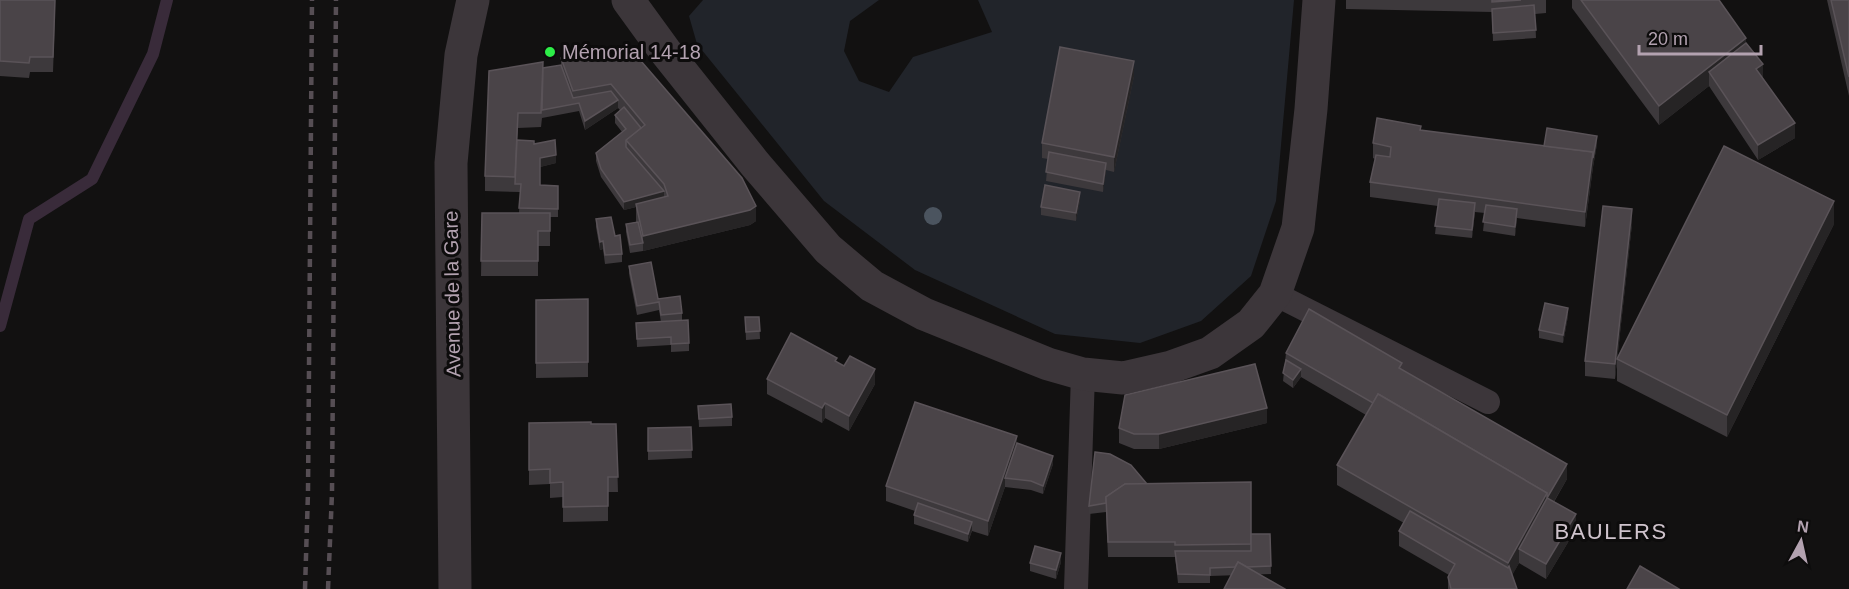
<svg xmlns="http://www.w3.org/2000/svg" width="1849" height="589" viewBox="0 0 1849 589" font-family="Arial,sans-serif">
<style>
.green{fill:#21242a}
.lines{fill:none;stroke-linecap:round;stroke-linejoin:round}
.stream{stroke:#392b3a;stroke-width:12}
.lane{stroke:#3c363a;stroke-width:24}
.street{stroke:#3c363a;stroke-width:33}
.rail{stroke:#564e54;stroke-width:4.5;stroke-dasharray:8 6;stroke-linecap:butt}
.tree{fill:#4b545f}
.wall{fill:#3d393c}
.shaded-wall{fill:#262425}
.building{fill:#4a4448;stroke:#5a5358;stroke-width:1.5}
.poi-dot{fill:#2dee48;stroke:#0d0c0c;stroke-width:2}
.labels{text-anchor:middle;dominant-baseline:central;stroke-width:6;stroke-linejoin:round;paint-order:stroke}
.poi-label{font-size:20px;fill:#b3a2b0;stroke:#0d0c0c;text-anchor:start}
.street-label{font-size:20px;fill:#b3a2b0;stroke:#0d0c0c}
.quarter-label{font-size:22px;letter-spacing:1.5px;fill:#cfc3cc;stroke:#0d0c0c}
</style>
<rect width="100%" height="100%" fill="#121111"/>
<path class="green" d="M703,0H879L850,21L844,51L859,81L889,92L913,57L992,32L978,0H1294L1276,201L1251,276L1201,321L1140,343L1055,334L915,270L824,201L697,44L689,16Z"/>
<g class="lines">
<path class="stream" d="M0,326L29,219L92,179L153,54L167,0"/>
<g class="lane">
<path d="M1275,294L1488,402"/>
<path d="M1076,589L1083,374"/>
</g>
<g class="street">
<path d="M628,0L665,51L755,164L828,249L872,286L924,314L1048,364L1083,374L1123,378L1171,367L1210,353L1251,324L1275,294L1298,228L1311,109L1319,0"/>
<path d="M455,589L451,163L461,55L473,0"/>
</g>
<g class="rail">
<path d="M305,589L308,492L312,0"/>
<path d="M328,589L332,493L336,0"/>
</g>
</g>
<circle class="tree" cx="933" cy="216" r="9"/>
<g class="wall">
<path d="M0,0L55,15L53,72H30L29,78L0,76Z"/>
<path d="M1346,0H1546V13L1535,14L1536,38L1493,41L1492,12L1346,9Z"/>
<path d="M1572,0H1719L1746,43L1763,79L1795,138L1758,160L1709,86L1659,125L1572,8Z"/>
<path d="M1827,0H1849V96Z"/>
<path d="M628,46L756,221L750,225L643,251L630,253L626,232V224L636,222V207L624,210L601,177L596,161V153L622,132L615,123V115L620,110L618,108L585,130L579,111L542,118L541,127L518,128L517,140L534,144L556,163L540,167V185L558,186V217H550V246H538V276H481L482,213H519L520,192L485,191V176L543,62V68L561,65V58Z"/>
<path d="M1134,76L1114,172L1106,170L1103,192L1046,181L1048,159L1042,158V143Z"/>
<path d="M1421,130L1544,146L1597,144L1593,167L1585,227L1517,218L1515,236L1483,231L1485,213L1475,212L1472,238L1435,234L1438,206L1370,197V182L1375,159L1373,158V143Z"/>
<path d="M1080,200L1076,221L1041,215V207Z"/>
<path d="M596,219L615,236L622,254V262L605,264L603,249L600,250L596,227Z"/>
<path d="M1632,224L1615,379L1585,376V361Z"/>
<path d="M1834,224L1727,437L1617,381V359Z"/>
<path d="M629,266L658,299L682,313V321L689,343V351L671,352V345L637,347L636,323L661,322L659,310L637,315L629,274Z"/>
<path d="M588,299V377L536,378V300Z"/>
<path d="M1568,316L1563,343L1539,338V330Z"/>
<path d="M745,317H759L760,339L746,340Z"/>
<path d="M1286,353L1402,369L1567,479L1554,502L1576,529L1546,579L1519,563L1512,575L1517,589H1448V577L1449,575L1399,546V531L1404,523L1337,485V465L1366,415L1301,377L1293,388L1283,381Z"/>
<path d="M837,362L875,384L849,431L825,418L822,423L767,394V379Z"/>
<path d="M698,406L732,417V426L699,427Z"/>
<path d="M529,423L616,424L618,492H608V521L563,522V497L550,498V484L529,485Z"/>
<path d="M1267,423L1159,449H1134L1119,443V428Z"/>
<path d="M691,427L692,458L648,460V428Z"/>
<path d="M1017,443L1053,464L1043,494L1031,490L1005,487L988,536L972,531L968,542L914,524V515L915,511L886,501V486Z"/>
<path d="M1147,484L1251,540L1270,534L1271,574L1210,576V583H1178L1175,557H1108L1106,512L1089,514V506Z"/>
<path d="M1061,562L1056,579L1030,571V563Z"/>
</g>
<g class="shaded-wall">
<path d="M1746,38V58L1709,72V86L1659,125V106Z"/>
<path d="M1134,61V76L1114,172V157Z"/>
<path d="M1763,64V79L1756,69Z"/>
<path d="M618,100V108L585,130V121Z"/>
<path d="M1795,123V138L1758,160V145Z"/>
<path d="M1597,136V144L1593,167L1585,227V212L1593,152Z"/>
<path d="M556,155V163L540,167V158Z"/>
<path d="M1106,163V171L1103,192V184Z"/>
<path d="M664,191V199L636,204V207L624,210V202Z"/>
<path d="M1080,192V200L1076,221V213Z"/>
<path d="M1834,201V224L1727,437V415Z"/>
<path d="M1475,203V212L1472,238V230Z"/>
<path d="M756,206V221L750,225L643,251V236Z"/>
<path d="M1517,209V218L1515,236V227Z"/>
<path d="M1632,209V224L1615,379V364Z"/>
<path d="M603,241V249L600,250V242Z"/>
<path d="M1568,308V316L1563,343V335Z"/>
<path d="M875,369V384L849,431V416Z"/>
<path d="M1301,369V377L1293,388V380Z"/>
<path d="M825,403V418L822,423V408Z"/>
<path d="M1267,408V423L1159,449V434Z"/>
<path d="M1017,436V451L1005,478V487L988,536V521Z"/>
<path d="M1053,456V464L1043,494V486Z"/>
<path d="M1567,464V479L1547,513V498Z"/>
<path d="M1547,493V513L1519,549V563L1508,583V563Z"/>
<path d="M1576,514V529L1546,579V564Z"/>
<path d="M972,522V530L968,542V534Z"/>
<path d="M1061,553V562L1056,579V570Z"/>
</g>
<g class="building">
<path d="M0,0H55L53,57H30L29,63L0,61Z"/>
<path d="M1492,0H1521L1492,2Z"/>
<path d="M1581,0H1719L1746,38L1659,106Z"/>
<path d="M1831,0H1849V77Z"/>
<path d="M1534,5L1536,30L1493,33L1492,9Z"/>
<path d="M1746,43L1763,64L1756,69L1795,123L1758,145L1709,72Z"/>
<path d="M628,46L742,178L756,206L750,210L643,236L636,204L668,196L664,184L626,140L645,125L611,84L573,91L561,58Z"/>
<path d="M1060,47L1134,61L1114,157L1042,143Z"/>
<path d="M543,62L541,113H518L515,177L485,176L489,71Z"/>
<path d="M561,65L573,98L611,91L618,100L585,121L579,103L542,110L543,68Z"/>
<path d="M624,107L641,128L626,140V147L664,191L624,202L601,169L596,153L626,129L615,115Z"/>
<path d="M1377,118L1421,126L1420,130L1593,152L1585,212L1370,182L1376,155L1390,157L1391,147L1373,143Z"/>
<path d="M1547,128L1597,136L1593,158V152L1544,146Z"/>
<path d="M517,140L534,141V144L555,140L556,155L540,158V185L558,186V209L519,208L521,184H515Z"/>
<path d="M1724,146L1834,201L1727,415L1617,359Z"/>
<path d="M1049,152L1106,163L1103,184L1046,172Z"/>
<path d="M1045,185L1080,192L1076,213L1041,207Z"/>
<path d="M1439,199L1475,203L1472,230L1435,226Z"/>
<path d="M1486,205L1517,209L1515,227L1483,222Z"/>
<path d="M1603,206L1632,209L1615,364L1585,361Z"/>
<path d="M482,213H550V231H538V261H481Z"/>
<path d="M611,217L615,236L620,235L622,254L605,255L603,241L600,242L596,219Z"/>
<path d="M638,222L643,243L630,245L626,224Z"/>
<path d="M651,262L658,299L680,296L682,313L661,315L659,302L637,306L629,266Z"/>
<path d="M588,299V362L536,363V300Z"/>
<path d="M1545,303L1568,308L1563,335L1539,330Z"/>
<path d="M1309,309L1402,363L1399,368L1567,464L1547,498L1576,514L1546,564L1519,549L1547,498V493L1380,395L1378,394L1373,403L1286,353Z"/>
<path d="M745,317H759L760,331L746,332Z"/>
<path d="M688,320L689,343L671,344V337L637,339L636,323Z"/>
<path d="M791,333L837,358L835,361L844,366L850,356L875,369L849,416L825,403L822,408L767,379Z"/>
<path d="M1286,360L1301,369L1293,380L1283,373Z"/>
<path d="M1255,364L1267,408L1159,434H1134L1119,428L1125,395Z"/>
<path d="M1378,394L1547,493L1508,563L1337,465Z"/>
<path d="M915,402L1017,436L988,521L886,486Z"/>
<path d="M731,404L732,417L699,419L698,406Z"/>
<path d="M591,422V424H616L618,477H608V506L563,507V482L550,483V469L529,470V423Z"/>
<path d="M691,427L692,450L648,451V428Z"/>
<path d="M1017,443L1053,456L1043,486L1031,481L1005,478Z"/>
<path d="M1095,452L1110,454L1131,465L1147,484H1125L1106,497V503L1089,506Z"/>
<path d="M1251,482V544L1175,545V542H1108L1106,497L1125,484Z"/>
<path d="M918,503L972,522L968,534L914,515Z"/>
<path d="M1410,511L1508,568L1509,566L1517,589H1451L1448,577L1455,564L1399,531Z"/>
<path d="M1251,534H1270L1271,566L1247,567L1238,562L1235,567L1210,568V575L1178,574L1175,551H1251Z"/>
<path d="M1035,546L1061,553L1056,570L1030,563Z"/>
<path d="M1238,562L1285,589H1224Z"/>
<path d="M1640,566L1679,589H1627Z"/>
</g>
<circle class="poi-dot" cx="550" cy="52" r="6"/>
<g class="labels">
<g class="poi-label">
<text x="562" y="52">Mémorial 14-18</text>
</g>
<g class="street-label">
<text transform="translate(452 294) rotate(-91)">Avenue de la Gare</text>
</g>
<g class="quarter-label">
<text x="1611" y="531">BAULERS</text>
</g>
</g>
<g transform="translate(1801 541) rotate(8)" stroke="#0d0c0c" stroke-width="4.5" paint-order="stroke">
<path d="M0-4.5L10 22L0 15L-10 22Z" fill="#b3a2b0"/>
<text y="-9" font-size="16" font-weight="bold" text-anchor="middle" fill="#b3a2b0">N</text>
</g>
<path d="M1639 45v9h122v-9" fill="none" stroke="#b3a2b0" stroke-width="3"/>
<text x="1648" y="45" font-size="18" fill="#b3a2b0" stroke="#0d0c0c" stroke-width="4.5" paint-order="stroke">20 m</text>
</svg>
